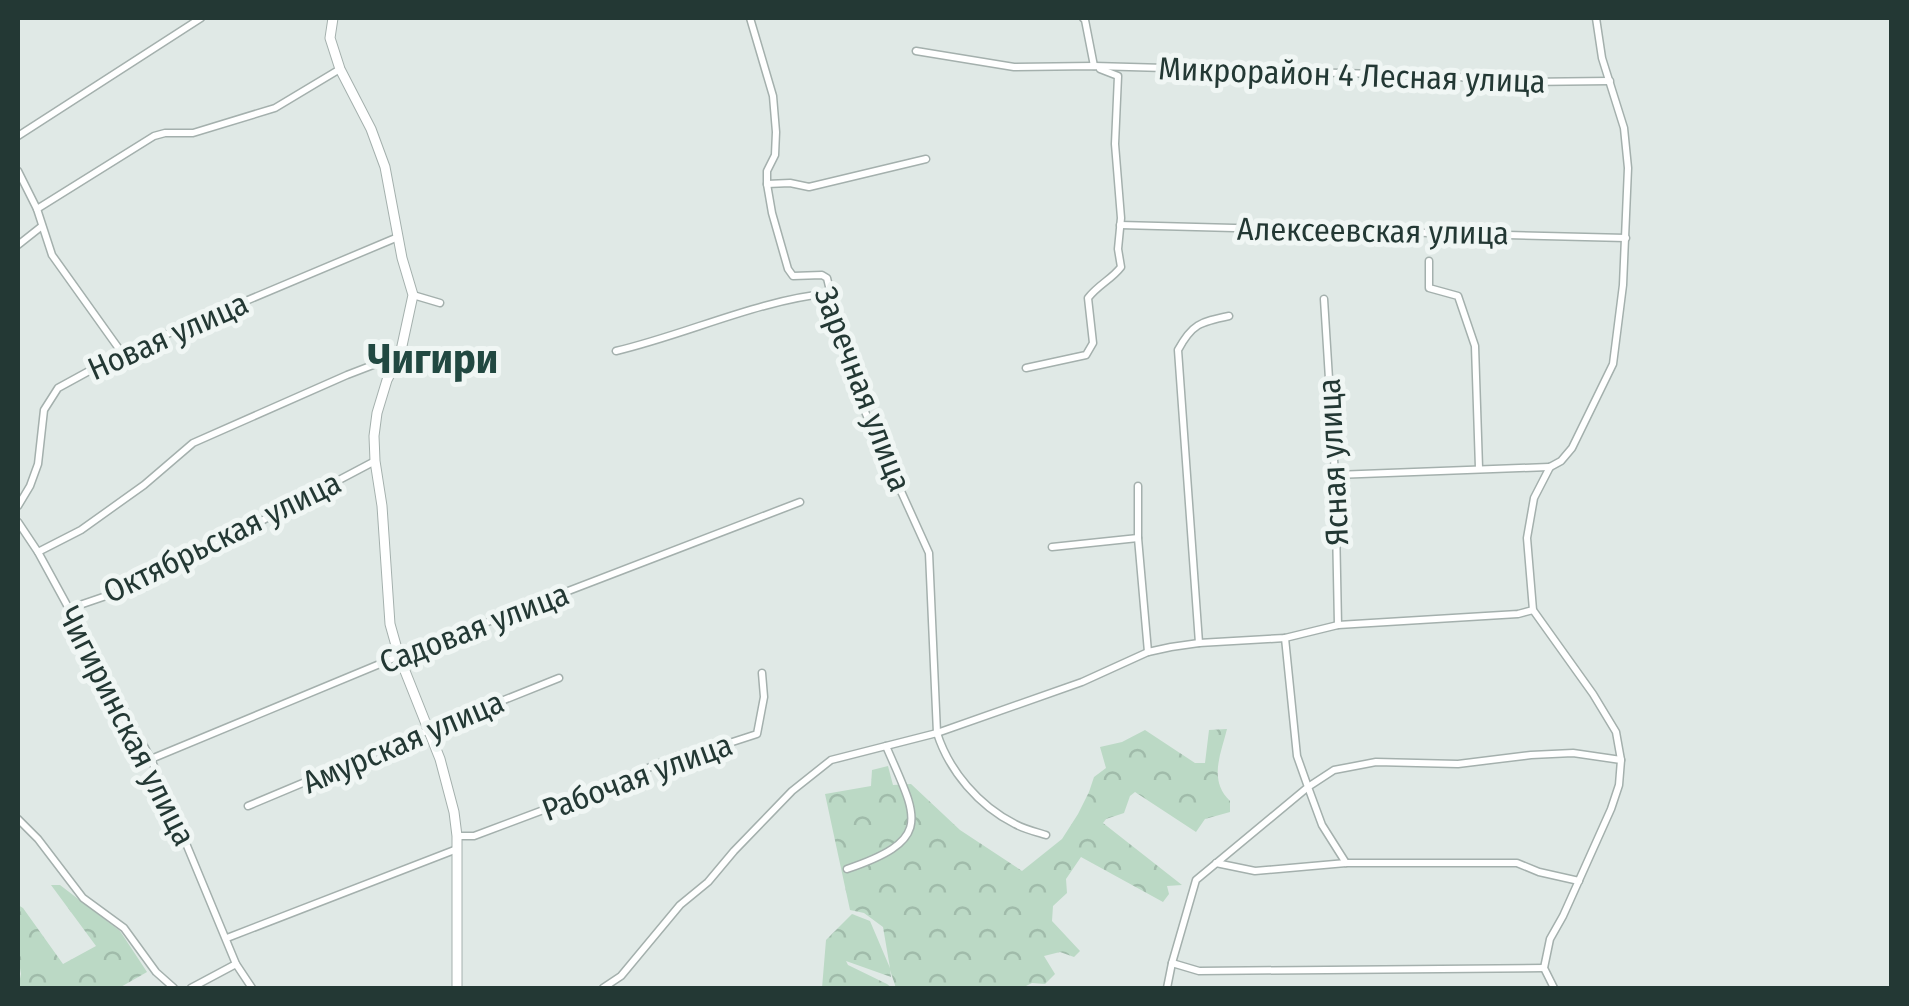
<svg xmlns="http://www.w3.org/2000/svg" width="1909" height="1006" viewBox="0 0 1909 1006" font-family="'Fira Sans Condensed',sans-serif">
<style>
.forest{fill:url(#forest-crowns)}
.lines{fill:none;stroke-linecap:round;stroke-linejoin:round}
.minor-casing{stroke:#a4b0ad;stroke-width:9}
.tertiary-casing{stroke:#a4b0ad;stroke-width:11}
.minor{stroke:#fff;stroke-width:6}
.tertiary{stroke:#fff;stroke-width:9}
.labels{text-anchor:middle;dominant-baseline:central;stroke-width:10;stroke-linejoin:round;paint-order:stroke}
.street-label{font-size:32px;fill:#233834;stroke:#f0f6f4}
.district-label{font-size:42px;font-weight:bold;fill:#214841;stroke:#f0f6f4}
</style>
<defs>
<pattern id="forest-crowns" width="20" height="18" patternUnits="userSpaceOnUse" patternTransform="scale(2.5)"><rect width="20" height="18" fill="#bbd9c5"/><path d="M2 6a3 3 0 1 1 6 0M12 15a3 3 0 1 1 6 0" fill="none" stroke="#a0bbaa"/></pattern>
</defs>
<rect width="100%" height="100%" fill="#e0e9e6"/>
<g class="forest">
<path d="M1227,729C1221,754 1208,780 1230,801V812L1205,819L1196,832L1135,792L1130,796L1124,813L1106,819L1103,823L1182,885L1167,886L1169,894L1163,902L1081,857L1066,879L1067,893L1053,906L1052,921L1080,951L1074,957L1060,952L1044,956L1055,974L1045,984L1032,983L1026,986L1028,988H896L890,970L891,977L846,961L848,965L887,984L892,988H822L826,940L852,914L870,921L890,968L883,927L864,913L850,910L825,794L871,786L872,770L888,766L893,785L911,784L960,830L1022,871L1062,839L1078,814L1089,792L1094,777L1106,768L1100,747L1122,742L1145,730L1195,763H1205L1209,730Z"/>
<path d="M51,885H60L120,931L147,972L119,988H18L21,974L18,956V905L23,908L63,964L96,946Z"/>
</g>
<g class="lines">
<g class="minor-casing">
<g id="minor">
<path d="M750,18L773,96L776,132L775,155L767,171V184L772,213L788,269L793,276L822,275L827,278L844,350L866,414L929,553L937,733C949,771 979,806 1015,824C1024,829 1036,832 1046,835"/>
<path d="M1083,18L1085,20L1094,66"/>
<path d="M916,51L1014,67L1094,66L1448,76L1515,82L1610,81"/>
<path d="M18,136L201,18"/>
<path d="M18,171L37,209L52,255L122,353"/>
<path d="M767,184L790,183L809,187L926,159"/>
<path d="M37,209L154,136L165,133H193L275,108L340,69"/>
<path d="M1120,225L1626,238"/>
<path d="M18,245L42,226"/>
<path d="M1429,261V288L1458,296L1475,346L1479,468"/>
<path d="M413,295L440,303"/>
<path d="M1324,299L1335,475L1338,625"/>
<path d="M616,351C688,334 758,300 831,293"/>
<path d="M1026,368L1086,355L1093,343L1088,298C1098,285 1112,279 1121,267L1118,249L1121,218L1115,144L1118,76L1100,69"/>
<path d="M1550,467L1534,498L1527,538L1533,610L1593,694L1616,732L1621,760L1619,785L1611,809L1563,916L1550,939L1544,968L1554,988"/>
<path d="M1550,467L1561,461L1572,448L1613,364L1623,285L1628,168L1624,128L1602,58L1596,18"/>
<path d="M1335,475L1549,467"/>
<path d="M1138,486V538L1148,652"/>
<path d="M18,506L30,486L38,464L44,410L58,388L122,353L398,237"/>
<path d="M18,522L38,552L151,759L236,964L252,988"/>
<path d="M1052,547L1138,538"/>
<path d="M38,552L81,530L144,485L193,443L347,375L399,355"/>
<path d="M68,609L144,583L375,461"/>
<path d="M1199,643L1178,350C1192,324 1200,322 1229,316"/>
<path d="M151,759L399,656L800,502"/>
<path d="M248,806L429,730L559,678"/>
<path d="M18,819L38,839L83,898L124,928L156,972L174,988"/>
<path d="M457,836H474L578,797L677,756L717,747L757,734L764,697L762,673"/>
<path d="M1216,863L1255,871L1346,863H1517L1539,872L1579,881"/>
<path d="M1346,863L1322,825L1308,787L1334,770L1376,762L1458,764L1531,755L1573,753L1621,760"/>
<path d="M847,869C935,839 917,818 886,746"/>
<path d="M227,938L457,849"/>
<path d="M1172,963L1199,971L1544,968"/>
<path d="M191,988L236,964"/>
<path d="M603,988L621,976L680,905L708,882L734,851L792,791L831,760L937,733L1082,682L1148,652L1171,647L1199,643L1285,638L1338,625L1518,614L1533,610"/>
<path d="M1167,988L1172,963L1196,880L1308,787L1297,756L1285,638"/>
</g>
</g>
<g class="tertiary-casing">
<path id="tertiary" d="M333,18L330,38L340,69L371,129L385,167L402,258L413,295L400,355L387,380L377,413L374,436L375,461L382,506L390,624L399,656L440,759L454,812L457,836V988"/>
</g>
<use href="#minor" class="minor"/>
<use href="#tertiary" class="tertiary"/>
</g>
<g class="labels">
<g class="street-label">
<text transform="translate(1352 75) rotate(2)">Микрорайон 4 Лесная улица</text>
<text transform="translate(1373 231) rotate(1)">Алексеевская улица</text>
<text transform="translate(168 336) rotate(-24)">Новая улица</text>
<text transform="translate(863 389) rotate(69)">Заречная улица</text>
<text transform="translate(1333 462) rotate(-93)">Ясная улица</text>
<text transform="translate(222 537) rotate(-26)">Октябрьская улица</text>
<text transform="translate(474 628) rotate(-21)">Садовая улица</text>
<text transform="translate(127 726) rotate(63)">Чигиринская улица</text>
<text transform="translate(403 742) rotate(-23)">Амурская улица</text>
<text transform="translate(637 777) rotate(-20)">Рабочая улица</text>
</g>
<g class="district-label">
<text x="433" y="359">Чигири</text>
</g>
</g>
<rect width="1909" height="1006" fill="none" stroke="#233834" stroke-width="40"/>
</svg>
